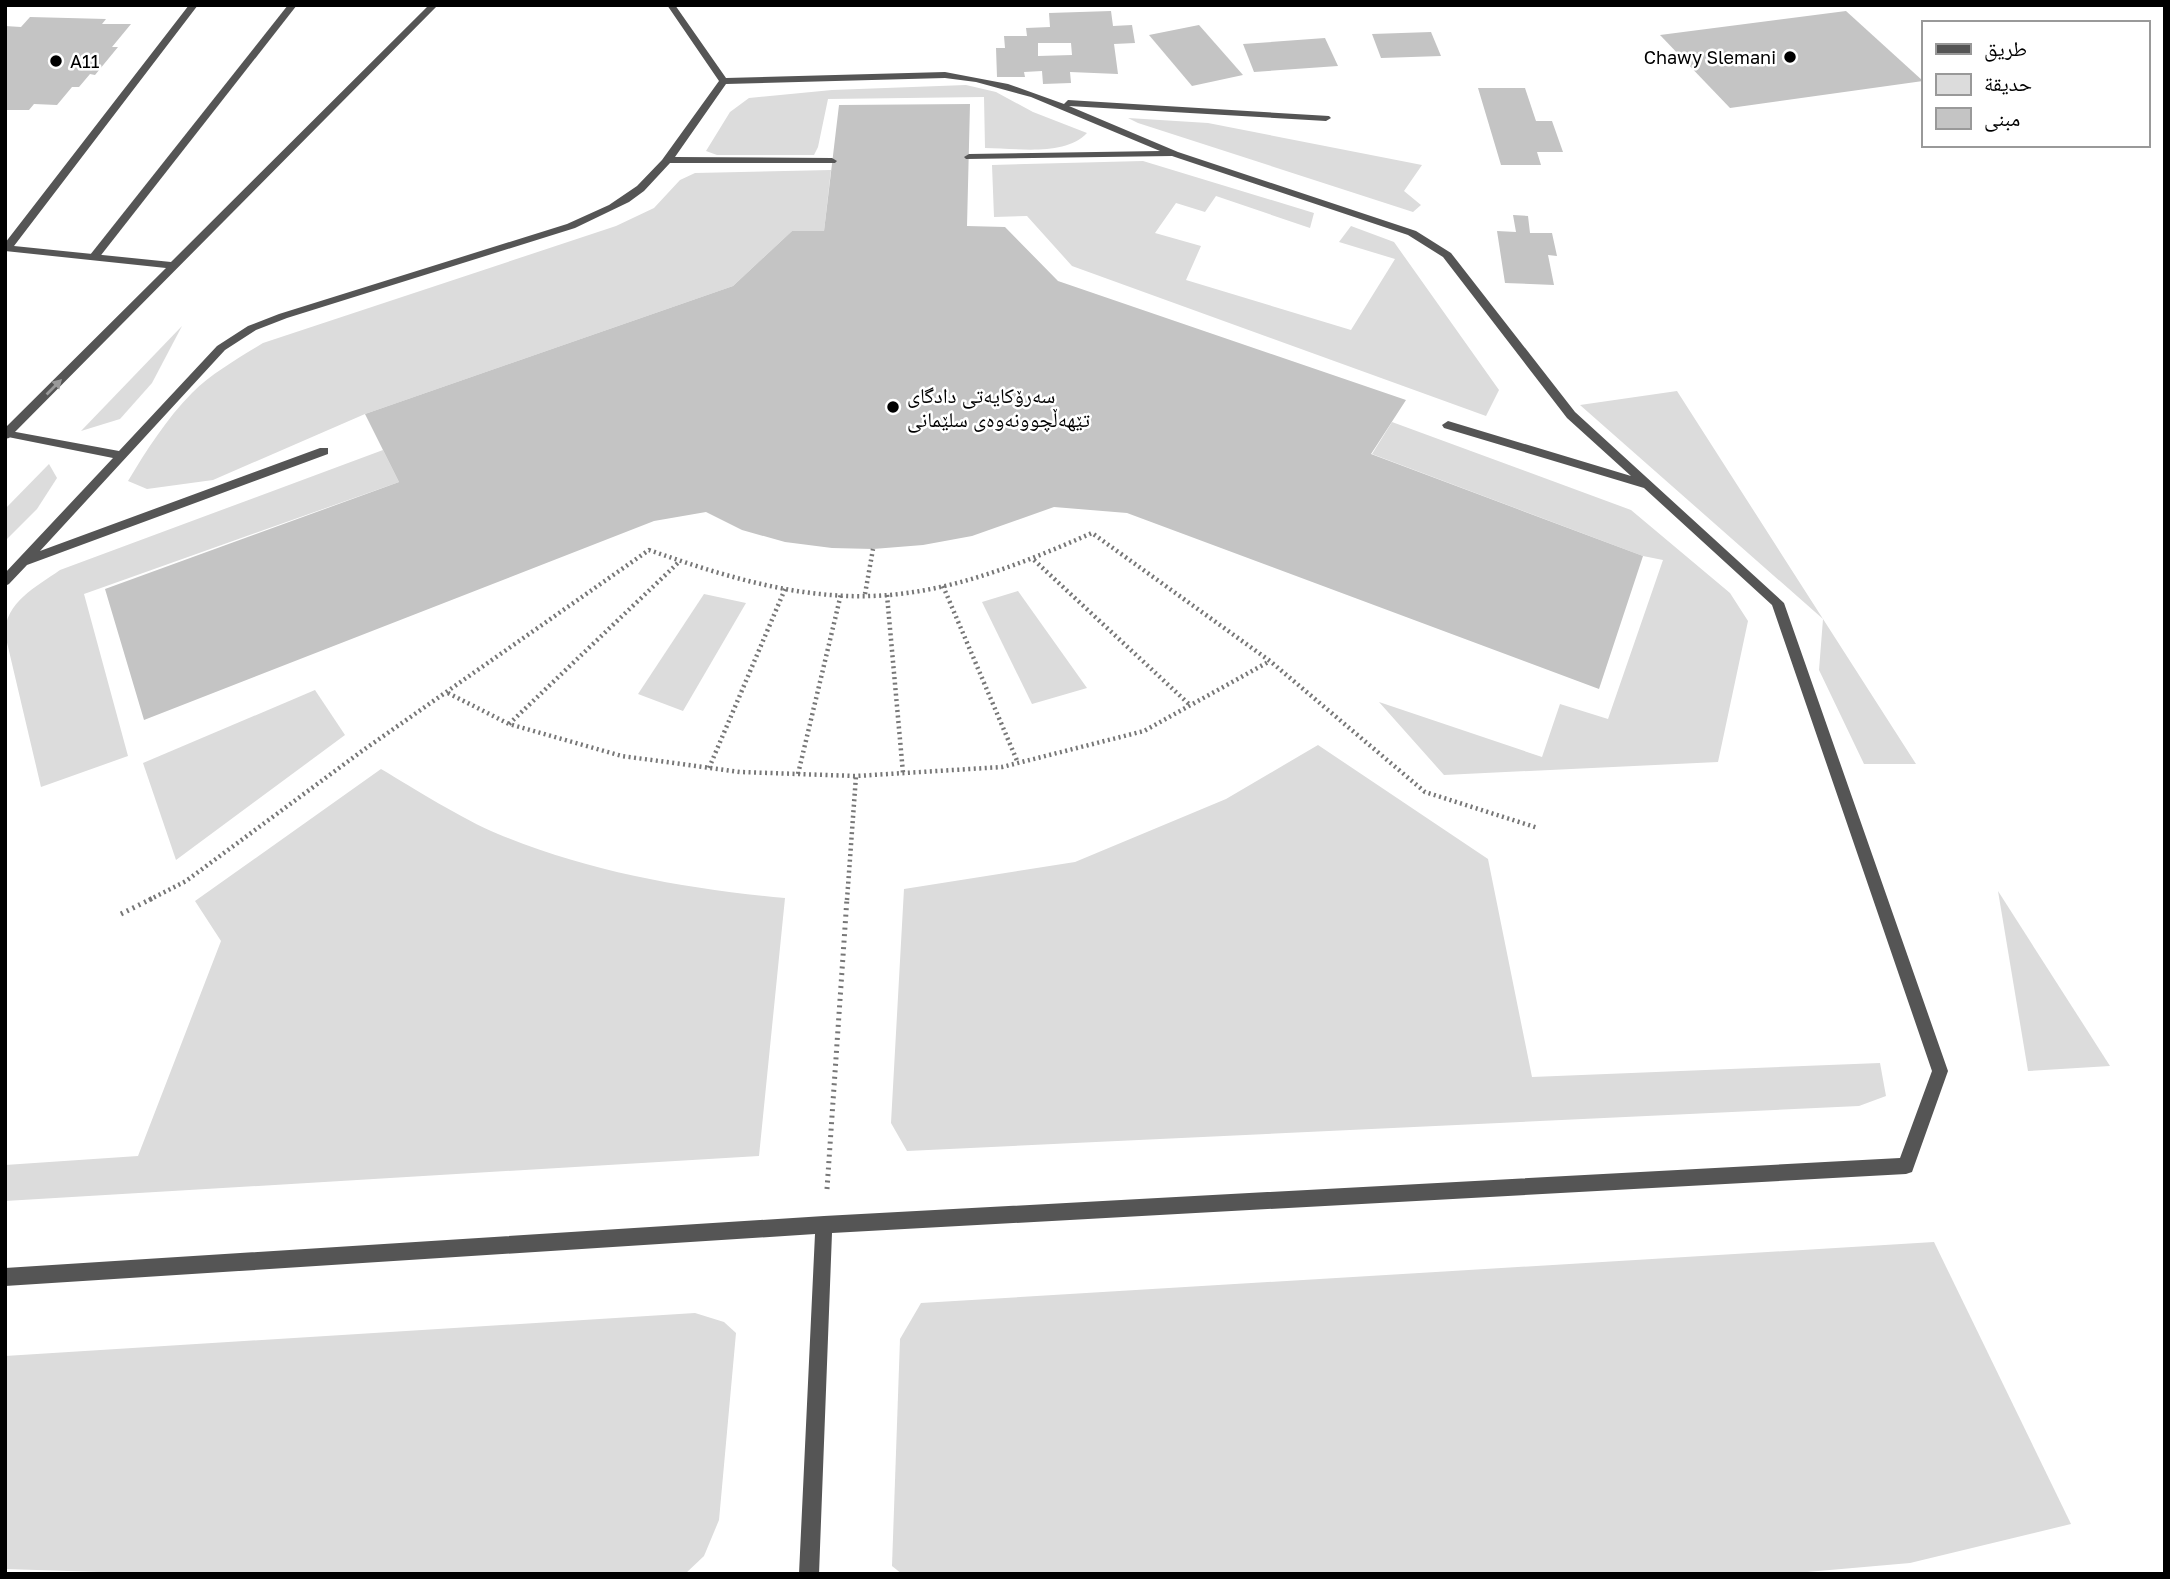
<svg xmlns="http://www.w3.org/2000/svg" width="2170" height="1579" viewBox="0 0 2170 1579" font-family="'Golos Text','Noto Naskh Arabic',sans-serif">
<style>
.green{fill:#dcdcdc}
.building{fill:#c4c4c4;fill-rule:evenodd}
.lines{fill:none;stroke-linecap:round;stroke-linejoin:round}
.path-far1{stroke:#777;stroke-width:4.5;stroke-dasharray:2 3.5;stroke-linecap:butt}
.path{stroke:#777;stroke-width:5;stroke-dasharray:2 4.5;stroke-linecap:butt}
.lane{fill:#555;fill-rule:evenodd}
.street{fill:#555;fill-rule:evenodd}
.oneway{fill:#999}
.poi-dot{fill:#000;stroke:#fff;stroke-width:2.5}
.labels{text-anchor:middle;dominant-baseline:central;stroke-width:5;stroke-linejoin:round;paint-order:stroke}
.far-poi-label{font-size:18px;fill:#000;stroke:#fff;text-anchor:end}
.poi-label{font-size:21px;fill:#000;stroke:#fff;text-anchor:start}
</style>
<rect width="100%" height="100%" fill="#fff"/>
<g class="green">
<path d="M966,85L996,92L1033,112L1087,133C1064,157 1016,148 985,148L984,97L828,99L818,147L814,155H717L706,151L730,112L749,98L832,90Z"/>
<path d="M1128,118L1208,123L1422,165L1404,191L1421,205L1413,212L1138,123Z"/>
<path d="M1143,161L1314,213L1310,228L1216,196L1205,212L1176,203L1155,233L1201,246L1186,280L1351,330L1395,259L1339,242L1351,226L1394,242L1499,390L1486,416L1072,266L1027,216L994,217L992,165Z"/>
<path d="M831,170L824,231H792L733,286L365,414L213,480L147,489L128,481C146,451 167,418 192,393C212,373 239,358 263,343L616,226L654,208L680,180L695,173Z"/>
<path d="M182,326L152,383L120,419L81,431Z"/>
<path d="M1677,391L1916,764H1864L1819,670L1823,619L1580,405Z"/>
<path d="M1392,422L1631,510L1730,593L1748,621L1718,762L1444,775L1379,702L1542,757L1560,704L1608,719L1663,560L1643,556L1372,454Z"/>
<path d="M383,450L399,482L84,594L128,756L41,787L5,634C5,602 36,587 60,570Z"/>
<path d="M49,464L57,478L37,509L5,541V509Z"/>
<path d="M1018,591L1087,688L1032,704L982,602Z"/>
<path d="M704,594L746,603L683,711L638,694Z"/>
<path d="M315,690L345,735L176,860L143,763Z"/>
<path d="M1318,745L1488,859L1532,1077L1880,1063L1886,1096L1859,1106L907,1151L891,1123L904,889L1075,862L1226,799Z"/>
<path d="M381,769C415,789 462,819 498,834C590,872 686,889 785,898L759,1156L5,1201V1165L138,1156L221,941L195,901Z"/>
<path d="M1998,891L2110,1066L2028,1071Z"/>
<path d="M1934,1242L2071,1524L1910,1563L1784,1574H902L892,1566L900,1339L921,1303Z"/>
<path d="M695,1313L724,1322L736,1333L719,1520L704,1556L685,1574H163L5,1569V1356Z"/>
</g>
<g class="building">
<path d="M1111,11L1113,26L1132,25L1135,43L1114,44L1118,74L1070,72L1071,83L1043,84L1042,71L1024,72L1025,77H997L996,48H1005L1004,36H1027L1026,28L1050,27L1049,13ZM1038,43H1071L1072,55L1038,56Z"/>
<path d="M1846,11L1923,81L1730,108L1660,35Z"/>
<path d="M30,17L106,19L102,24H131L112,47H118L95,75L90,74L79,87H72L57,105L34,104L29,110H5V26L21,27Z"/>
<path d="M1199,25L1243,75L1192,86L1149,35Z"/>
<path d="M1431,32L1441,56L1381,58L1372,34Z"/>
<path d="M1325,38L1338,66L1254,72L1243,44Z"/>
<path d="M1478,88H1525L1536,121H1552L1563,152H1537L1541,165H1501Z"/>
<path d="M970,104L967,226L1005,227L1058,281L1406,400L1371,454L1643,556L1599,689L1127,513L1054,507L972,536L923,545L873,549L832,548L785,542L742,530L706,512L654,521L144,720L105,589L399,482L365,414L733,286L792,231H824L839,105Z"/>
<path d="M1513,215L1528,216L1530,233H1552L1557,256L1548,255L1554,285L1505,283L1497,231L1516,232Z"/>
</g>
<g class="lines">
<g class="path-far1">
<path d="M1034,560L1190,705"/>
<path d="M943,586L1018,763"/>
<path d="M865,594L873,549"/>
<path d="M887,595L903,773"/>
<path d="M448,693L509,724L622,756L740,772L856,776L1002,767L1144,731L1270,661"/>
<path d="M509,724L680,561"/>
<path d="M709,768L785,589"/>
<path d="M798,774L841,594"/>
<path d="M149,900L186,881L362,751L649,550C726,577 806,602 889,595C960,589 1028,561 1092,533L1270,661L1425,792L1538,828"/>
<path d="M847,900L856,776"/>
</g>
<g class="path">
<path d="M121,914L153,898"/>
<path d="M827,1189L847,898"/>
</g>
<g class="lane">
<path d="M288,5H297L98,259H90V255Z"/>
<path d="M667,5H675L726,78L945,72L1008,84L1064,104L1068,100L1329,116L1331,118L1326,121L1069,106L1178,152L1416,231L1451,253L1575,412L1784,603L1948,1071L1912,1172L1906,1174L832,1233L819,1574H799L815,1234L5,1286V1268L824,1216L1900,1158L1932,1071L1772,605L1644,488L1444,428L1442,425L1448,421L1631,476L1567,418L1443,257L1408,235L1172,156L966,159L964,157L969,154L1160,151L1031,97L976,82L945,78L726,84L675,157L832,158L837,161L835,163H670L644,191L629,202L575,228L287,318L256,330L225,350L40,551L320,448H328V454L27,565L9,584L5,586V573L113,458L8,437L5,436V430L119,451L217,346L248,326L279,314L567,224L609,205L637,186L662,160L719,81Z"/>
</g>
<path class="street" d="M189,5H198L14,246L171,262L429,5H438L9,438L5,439V428L166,268L5,251V243Z"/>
</g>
<defs><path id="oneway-solid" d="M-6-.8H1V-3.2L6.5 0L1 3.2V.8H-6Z" transform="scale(1.75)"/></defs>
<use class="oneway" href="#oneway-solid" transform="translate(54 387) rotate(-45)"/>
<g class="poi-dot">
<circle cx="1790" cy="57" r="7"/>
<circle cx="56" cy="61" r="7"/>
<circle cx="893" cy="407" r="7"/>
</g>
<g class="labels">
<g class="far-poi-label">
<text x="1776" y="57">Chawy Slemani</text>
<text x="70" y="61" text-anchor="start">A11</text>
</g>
<g class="poi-label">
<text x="907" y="395">سەرۆکایەتی دادگای<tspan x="907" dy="24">تێهەڵچوونەوەی سلێمانی</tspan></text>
</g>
</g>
<rect width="2170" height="1579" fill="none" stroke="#000000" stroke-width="14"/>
<rect x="1922" y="21" width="228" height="126" fill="#ffffff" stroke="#999999" stroke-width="2"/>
<rect x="1936" y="44" width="35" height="10" fill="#555555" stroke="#999999" stroke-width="2"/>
<text x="1984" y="56" font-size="21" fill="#000000">طريق</text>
<rect x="1936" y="74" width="35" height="21" fill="#dcdcdc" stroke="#999999" stroke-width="2"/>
<text x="1984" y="91" font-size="21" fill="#000000">حديقة</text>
<rect x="1936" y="108" width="35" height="21" fill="#c4c4c4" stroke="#999999" stroke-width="2"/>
<text x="1984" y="126" font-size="21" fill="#000000">مبنى</text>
</svg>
